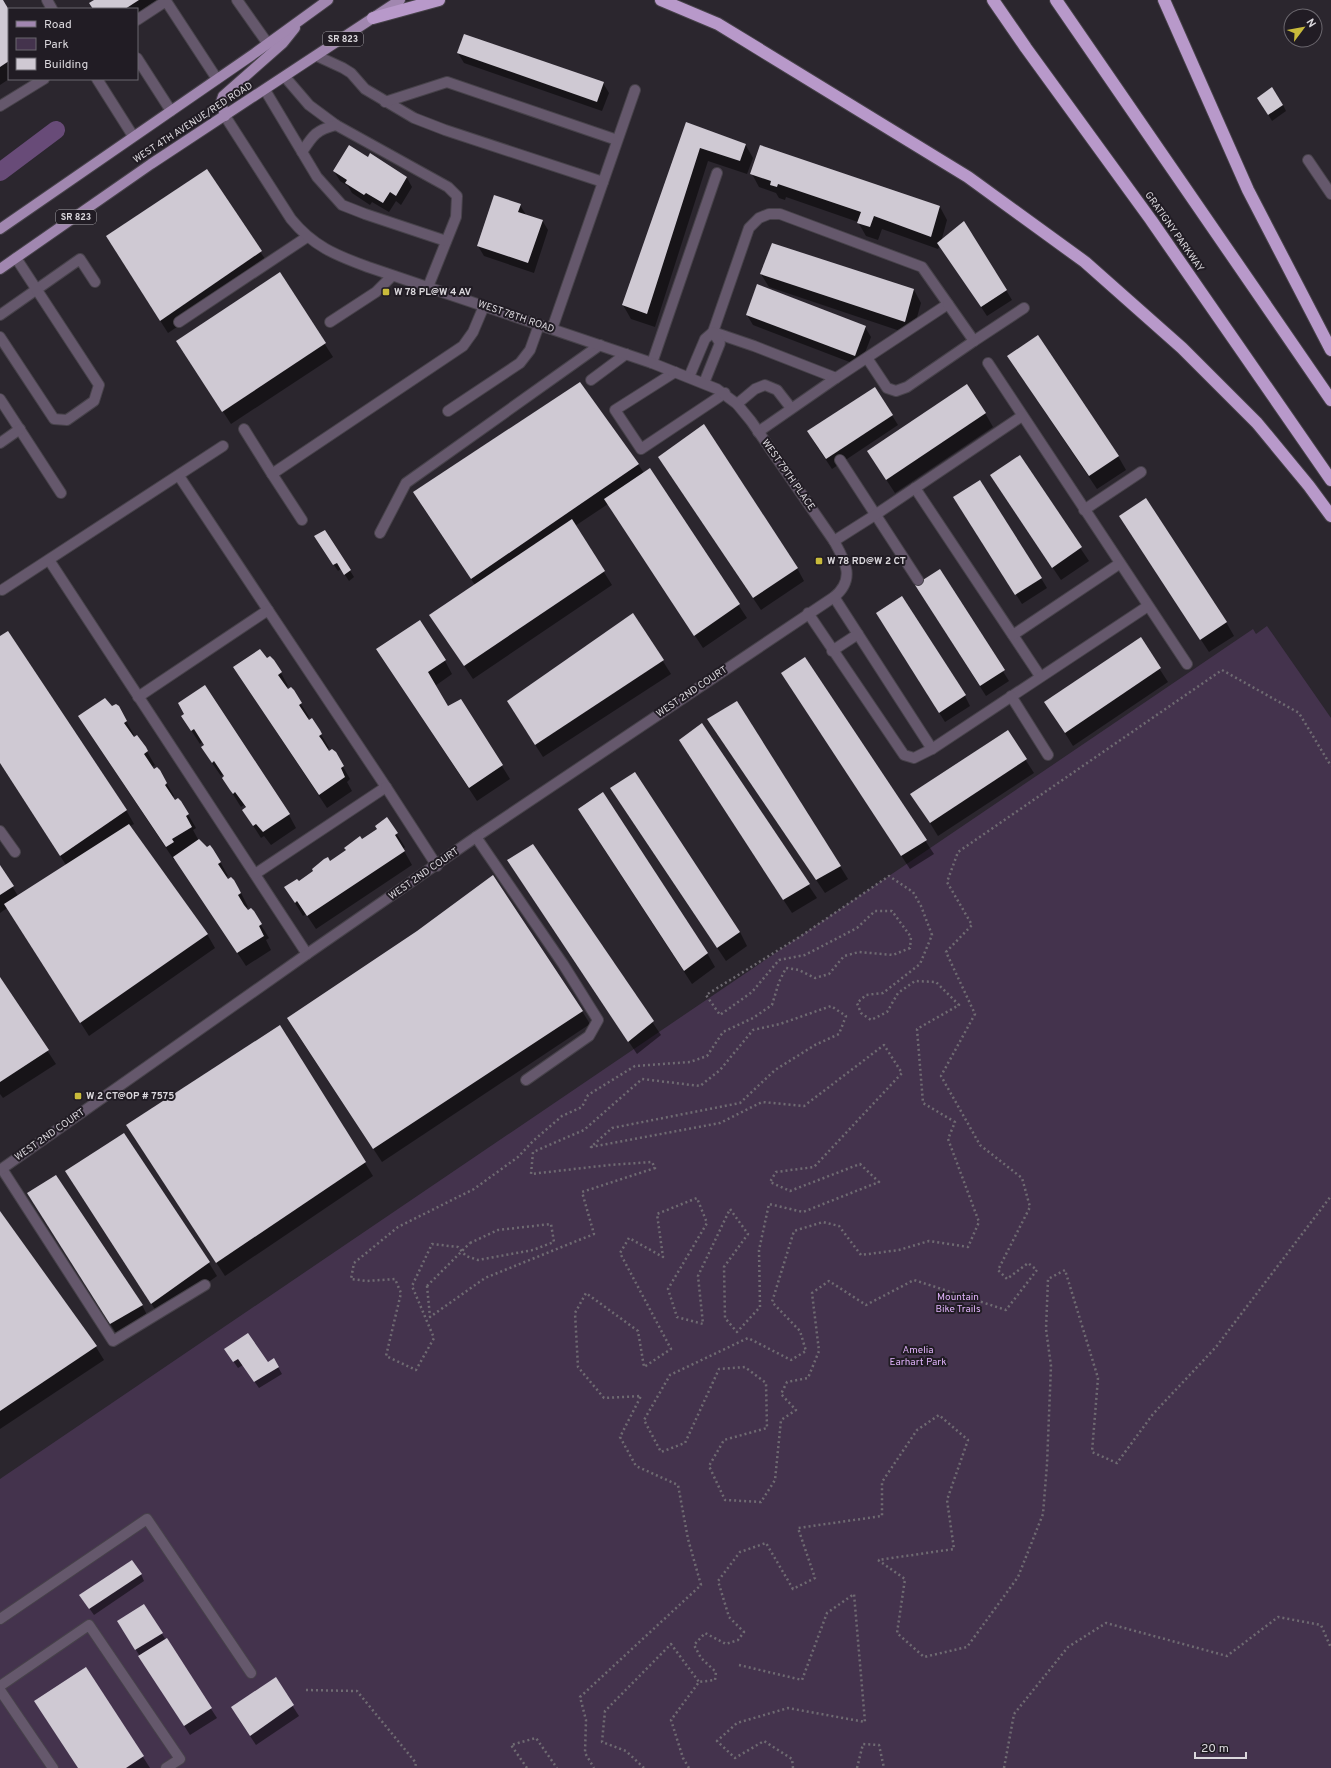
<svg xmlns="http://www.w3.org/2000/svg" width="1331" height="1768" viewBox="0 0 1331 1768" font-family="Overpass,sans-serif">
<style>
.green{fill:#44334d}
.shadow{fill:#0007}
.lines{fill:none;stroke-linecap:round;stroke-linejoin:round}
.canal{stroke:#684b78;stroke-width:18}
.building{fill:#cfc9d3}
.service-casing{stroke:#47424a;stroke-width:12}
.minor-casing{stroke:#47424a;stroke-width:12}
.primary-casing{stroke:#47424a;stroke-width:12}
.motorway-casing{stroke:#47424a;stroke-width:14}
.path{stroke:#6f6b72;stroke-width:2.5;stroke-dasharray:2 3;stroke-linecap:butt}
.service{stroke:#65586c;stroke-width:10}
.minor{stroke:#65586c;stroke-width:10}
.primary{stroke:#a187b0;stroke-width:10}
.motorway{stroke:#b899ca;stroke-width:12}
.path-bridge{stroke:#6f6b72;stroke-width:2.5;stroke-dasharray:2 3;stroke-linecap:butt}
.poi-dot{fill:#c9bb3b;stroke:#211c24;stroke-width:1.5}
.labels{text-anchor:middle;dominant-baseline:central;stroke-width:4;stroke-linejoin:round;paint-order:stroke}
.shield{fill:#211c24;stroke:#a3a0a6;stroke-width:1}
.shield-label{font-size:9px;font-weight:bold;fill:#dbd8dd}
.street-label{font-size:10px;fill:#dbd8dd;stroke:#211c24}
.poi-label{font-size:10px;font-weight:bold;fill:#dbd8dd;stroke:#211c24;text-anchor:start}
.park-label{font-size:10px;fill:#deb1f8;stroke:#211c24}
</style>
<rect width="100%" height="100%" fill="#2b262e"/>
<path class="green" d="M1267,626L1331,718V1768H0V1479L1253,629L1256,634Z"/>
<g class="shadow">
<path d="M0,0H2L9,12V79L0,85Z"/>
<path d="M96,0H160L137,15V9H94Z"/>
<path d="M458,53L603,83L609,93L602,111L464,63Z"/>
<path d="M1262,104L1283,105L1286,111L1272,121Z"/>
<path d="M687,123L745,144L753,158L747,174L708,161L655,327L631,319L623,305Z"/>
<path d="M368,158L407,178L412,187L401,205L396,201L389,212L372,202L370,205L352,193L348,186L340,181L334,171Z"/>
<path d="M207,171L269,265L168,333L115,250Z"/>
<path d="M752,174L940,207L947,220L941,242L1006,290L1012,300L987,316L940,245L938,249L882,229L878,240L866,236L858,222L786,197L785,200L779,198L776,193L759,187Z"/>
<path d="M520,205L526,215L542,220L548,230L534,273L484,256L478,246Z"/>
<path d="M280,274L333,357L231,424L177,341Z"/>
<path d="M761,274L914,290L921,303L912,335L769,287Z"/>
<path d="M747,315L865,327L871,337L860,366L753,325Z"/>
<path d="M1016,369L1118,456L1126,470L1097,489Z"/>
<path d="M875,388L898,425L832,469L814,442Z"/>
<path d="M985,413L993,427L895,493L868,452Z"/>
<path d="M1019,457L1089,561L1061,580L991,476Z"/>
<path d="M659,458L797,568L804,581L761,610Z"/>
<path d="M638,464L644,473L649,469L747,618L703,648L608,504L575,526L612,585L473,679L430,615L475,585L422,506Z"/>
<path d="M960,507L1041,578L1047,588L1022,604Z"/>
<path d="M1128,529L1226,622L1234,636L1209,652Z"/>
<path d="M325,531L354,577L349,581L341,569L338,571L319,543Z"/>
<path d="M940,570L1009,681L986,696L922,595Z"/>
<path d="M633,614L671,674L543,757L516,715Z"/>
<path d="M877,614L965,696L970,706L945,722Z"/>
<path d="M0,637L126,810L134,824L130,826L207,934L215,948L89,1036L7,908L0,913V866L18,896L66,865L0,763Z"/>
<path d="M1140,639L1168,682L1073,746L1046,703Z"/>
<path d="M377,649L445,661L452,674L435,686L448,707L461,700L510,779L477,801Z"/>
<path d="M805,658L934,854L910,869L790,686Z"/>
<path d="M281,673L288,686L286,688L288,690L293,691L309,717L307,719L319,731L329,748L327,749L329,752L335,753L350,779L347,782L352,791L327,808L242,680Z"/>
<path d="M118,707L134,735L132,736L145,748L153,762L155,765L152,767L161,788L167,784L174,796L172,798L175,801H180L196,828L193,830L199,841L218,858L228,876L225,877L239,889L248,907L246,908L248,911L253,912L269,938L266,940L271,950L246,966L176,859L174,860L87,729L112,708Z"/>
<path d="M182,716L289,815L296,828L271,845L264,836L261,838L243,810L246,808L244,805L241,807L239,804L223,778L225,777L223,774L221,776L210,760L205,746L202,742L200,744Z"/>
<path d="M701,725L817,898L792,913L688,754Z"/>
<path d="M1007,731L1034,773L938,836L912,794Z"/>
<path d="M716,732L840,866L848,879L825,893Z"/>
<path d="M611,789L740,932L747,946L726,961Z"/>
<path d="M387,819L405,847L403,849L412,865L316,929L306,914L303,916L285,887L299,883L330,862L378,830Z"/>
<path d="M587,823L707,953L715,967L692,984Z"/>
<path d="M533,846L661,1035L637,1054L508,861Z"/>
<path d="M0,979L56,1064L3,1098L0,1094Z"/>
<path d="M582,1011L590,1024L382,1162L296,1032Z"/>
<path d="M135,1138L365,1163L373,1176L225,1276Z"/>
<path d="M74,1184L209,1263L217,1276L160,1317Z"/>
<path d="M36,1207L142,1305L149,1319L118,1336Z"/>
<path d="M0,1213L96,1347L104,1360L0,1429Z"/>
<path d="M229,1355L267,1363L274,1360L282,1374L259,1388L243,1365L238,1368Z"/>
<path d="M141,1574L144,1581L94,1615L84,1601Z"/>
<path d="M122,1628L162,1634L217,1718L190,1735Z"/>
<path d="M275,1679L299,1716L256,1745L238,1718Z"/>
<path d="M43,1714L143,1757L150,1768H78Z"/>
</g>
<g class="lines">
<path class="canal" d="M0,172L56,130"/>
</g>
<g class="building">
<path d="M0,0H3L9,10V61L0,67Z"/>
<path d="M94,0H139L125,9H93L89,3Z"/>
<path d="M464,34L604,82L597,102L457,53Z"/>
<path d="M1272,87L1283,105L1268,115L1257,98Z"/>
<path d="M686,122L746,144L740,161L700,148L647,314L622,305Z"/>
<path d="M349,145L368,157L370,153L407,177L396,196L390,192L383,203L366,193L364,195L345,183L347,180L333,171Z"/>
<path d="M760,145L940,206L931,237L874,216L870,227L857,223L861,212L778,184L777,187L770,185L771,181L750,174Z"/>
<path d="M207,169L262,251L160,321L106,236Z"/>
<path d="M494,195L521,204L518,212L543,220L528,263L477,246Z"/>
<path d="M964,221L1007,290L981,307L937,243Z"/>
<path d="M772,243L914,289L905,322L760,274Z"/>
<path d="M280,272L326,343L222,412L176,341Z"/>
<path d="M757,284L866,326L855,356L746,315Z"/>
<path d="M1038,335L1119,456L1089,476L1007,356Z"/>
<path d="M580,382L639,464L471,579L413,492Z"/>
<path d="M967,384L986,413L886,480L867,451Z"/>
<path d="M875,387L893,415L826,459L807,431Z"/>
<path d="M704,424L798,568L753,598L658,457Z"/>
<path d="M1020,455L1082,547L1052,568L990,475Z"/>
<path d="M650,468L740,604L694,636L604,499Z"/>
<path d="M980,480L1042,578L1015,595L953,497Z"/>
<path d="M1146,498L1227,622L1200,640L1119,516Z"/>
<path d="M572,519L605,571L464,666L429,615Z"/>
<path d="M325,530L351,570L344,575L337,563L333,565L314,536Z"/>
<path d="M940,569L1005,670L980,686L915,585Z"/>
<path d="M902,596L966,695L939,713L876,613Z"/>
<path d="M633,613L664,660L535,745L507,701Z"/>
<path d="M420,620L446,660L428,672L448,706L461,699L503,765L469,788L376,649Z"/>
<path d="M8,631L127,810L60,856L0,763V636Z"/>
<path d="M1141,637L1161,668L1065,733L1044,702Z"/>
<path d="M260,649L267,658L270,656L274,660L282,672L278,675L288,689L291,687L294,690L302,703L299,705L309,720L312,718L320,730L322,734L319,736L322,740L329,751L332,749L336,752L344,766L341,768L345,777L319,795L233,667Z"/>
<path d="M805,657L927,840L901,856L781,673Z"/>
<path d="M205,685L290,814L263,832L256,824L253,826L242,810L246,807L235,792L233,794L230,790L222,778L224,776L214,761L212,763L201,747L204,745L194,729L191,731L181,716L184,714L178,703Z"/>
<path d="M105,698L112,706L116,704L119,706L127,721L124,723L134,737L137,735L146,747L148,751L144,754L154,769L157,767L160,770L167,783L165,785L175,800L178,798L181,801L189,814L186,816L192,827L172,839L174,842L166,847L78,716Z"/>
<path d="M737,701L841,866L816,880L707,719Z"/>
<path d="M702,723L810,884L783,900L679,740Z"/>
<path d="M1008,730L1027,759L930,823L910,794Z"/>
<path d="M635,772L740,932L717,948L610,788Z"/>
<path d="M603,792L708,953L684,971L578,809Z"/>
<path d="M387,817L398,833L395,835L405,851L307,916L297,901L295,903L284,887L297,879L299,881L313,871L312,869L324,859L328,857L330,861L346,850L344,848L360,836L362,839L377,829L375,826Z"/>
<path d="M129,824L208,934L80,1023L4,904Z"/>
<path d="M199,839L207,847L210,845L213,849L221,862L218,864L228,879L231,877L234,880L239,889L241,893L238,895L244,905L248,910L251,908L254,911L262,924L259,926L264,936L237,953L173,857Z"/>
<path d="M533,844L654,1021L628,1042L507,860Z"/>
<path d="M0,865L14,886L0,895Z"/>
<path d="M493,875L583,1011L373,1149L287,1018L417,931Z"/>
<path d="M0,977L49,1050L0,1082Z"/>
<path d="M280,1025L366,1162L216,1263L126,1125Z"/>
<path d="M124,1133L210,1262L151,1304L65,1171Z"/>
<path d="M56,1175L143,1305L110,1324L27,1193Z"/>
<path d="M0,1211L97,1346L0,1411Z"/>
<path d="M248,1333L268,1362L274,1358L279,1367L254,1382L238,1359L233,1362L224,1349Z"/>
<path d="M132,1560L142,1574L89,1609L79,1595Z"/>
<path d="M144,1604L163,1633L135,1650L117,1621Z"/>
<path d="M167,1638L212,1708L184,1726L138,1656Z"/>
<path d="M86,1667L144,1756L126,1768H78L34,1701Z"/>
<path d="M276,1677L294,1705L250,1736L231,1707Z"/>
</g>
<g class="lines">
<g class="service-casing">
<g id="service">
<path d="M237,0L268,44"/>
<path d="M137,20L166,1L217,79"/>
<path d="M137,58L171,111"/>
<path d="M285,77L309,105L336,125L448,187L457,196L456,217L428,287"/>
<path d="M265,90L317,177L342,205L365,214L446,241"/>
<path d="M0,106L44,79"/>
<path d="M302,152C313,135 316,130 336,125"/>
<path d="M1308,160L1331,194"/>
<path d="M0,315L80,259L95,282"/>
<path d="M179,322L307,237"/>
<path d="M330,322L376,292L392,276"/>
<path d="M0,337L54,419L67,420L94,401L99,385L16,258"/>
<path d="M652,363L717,173"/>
<path d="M675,372L615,410L641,449L725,393"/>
<path d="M591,380L626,354"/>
<path d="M0,399L61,493"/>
<path d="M448,411L520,363L530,350L539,325"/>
<path d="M244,429L272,474"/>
<path d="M0,443L20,429"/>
<path d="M302,520L272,474L463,346L473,332L484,306"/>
<path d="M380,533L406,483L600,345"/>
<path d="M0,831L15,852"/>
<path d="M476,837L563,964L598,1020L589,1036L526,1080"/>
<path d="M2,1169L113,1341L205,1285"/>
<path d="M0,1619L147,1519L251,1673"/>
<path d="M0,1686L89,1625L180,1759L166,1768"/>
<path d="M0,1690L53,1768"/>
</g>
</g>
<g class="minor-casing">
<g id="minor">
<path d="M47,0L52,9"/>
<path d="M317,56L343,68L351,73L365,89L414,118L445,130L603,182"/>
<path d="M97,79L133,136"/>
<path d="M385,102L447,82L617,140"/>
<path d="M769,214H780L922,267L948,304L836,378L754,346L713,332L749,228L759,218Z"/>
<path d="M552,329L635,90"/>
<path d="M974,341L1024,308"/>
<path d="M867,358L887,388L896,391L907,387L974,341L948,304"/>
<path d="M988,363L1187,664"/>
<path d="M689,377L705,339L713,332L720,343L704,383"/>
<path d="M737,404L755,389L765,385L777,390L791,408"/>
<path d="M758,432L836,378"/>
<path d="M840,460L918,580"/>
<path d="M179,476L268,610"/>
<path d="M915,488L1040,676"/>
<path d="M1084,510L1141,472"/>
<path d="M834,541L875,515L1022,416"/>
<path d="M49,560L307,954"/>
<path d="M2,590L223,446"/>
<path d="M834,597L932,749"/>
<path d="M808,613L904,755L914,758L932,749L1148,606"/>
<path d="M1013,635L1119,564"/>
<path d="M832,651L858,634"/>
<path d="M1011,696L1048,755"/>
<path d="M138,697L268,610L386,787L255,874"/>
<path d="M386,787L437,866"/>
<path d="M0,1170L307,954L476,837L834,597C856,579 845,561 834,541L751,421L737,404L717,389L652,363L368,267C335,255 313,246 291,219L225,116"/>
</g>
</g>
<g class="primary-casing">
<g id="primary">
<path d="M225,116L221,102L223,96L283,43L295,28"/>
<path d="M0,229L255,53L328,0"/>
<path d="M0,269L151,164L400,0"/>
</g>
</g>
<g class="motorway-casing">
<g id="motorway">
<path d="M661,0L718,24L968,177L1085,262L1182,348L1257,423L1309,486L1331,516"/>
<path d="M993,0L1026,48L1151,220L1331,480"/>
<path d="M1056,0L1331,400"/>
<path d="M1164,0L1248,190L1331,350"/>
<path d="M373,18L439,0"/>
</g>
</g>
<g class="path">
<path d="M470,1243L498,1230L551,1224L554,1242L533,1250L478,1260L466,1256L458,1247L432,1244L412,1286L434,1338L416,1370L386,1356L401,1293L395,1279L367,1281L351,1279L354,1263L398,1227L474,1189L518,1157L533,1141L562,1116L582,1107L588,1095L635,1066L690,1062L707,1056L723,1032L753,1018L772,1005L779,982L786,968L799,970L815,978L829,974L844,956L859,952L893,955L910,948L911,937L892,911H875L857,928L805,955L779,960L752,992L720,1015L706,995L801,936L889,876L913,892L921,906L932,935L920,964L883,993L866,995L857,1003L861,1013L871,1020L887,1012L898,993L915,981L936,982L959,1005L917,1029L923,1103L955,1122L948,1139L979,1222L968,1247L929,1241L899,1250L861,1255L839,1226L823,1222L794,1231L772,1302L800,1331L806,1351L791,1360L748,1338L670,1375L644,1420L661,1452L685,1443L719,1369L745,1367L766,1383L767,1428L724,1440L709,1466L725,1500L761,1502L775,1480L781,1420L796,1410L781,1394L787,1382L808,1378L819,1351L812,1293L829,1281L866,1305L914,1280L1006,1310L1037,1270L1028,1263L1007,1279L998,1270L1030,1207L1022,1178L980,1145L941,1076L975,1014L946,952L972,925L947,882L958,852L1222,670L1299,713L1331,766"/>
<path d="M427,1286L430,1317L485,1278L594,1234L582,1192L655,1168L652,1162L609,1165L531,1174L533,1152L584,1130L642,1079L700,1086L720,1070L753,1030L780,1024L831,1006L846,1016L839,1034L815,1045L775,1070L740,1103L612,1128L591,1147L720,1123L762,1102L804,1106L884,1045L902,1073L814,1167L776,1172L770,1182L790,1191L860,1164L879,1182L803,1212L769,1204L759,1250L760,1307L737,1332L725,1318L724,1267L748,1234L730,1209L698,1276L703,1324L677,1317L668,1289L707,1223L697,1198L657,1214L663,1257L629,1238L620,1253L671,1349L644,1367L638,1331L586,1293L575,1313L578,1367L604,1398L641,1396L620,1437L636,1466L678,1485L688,1539L701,1585L580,1697L586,1720L585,1753L594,1768"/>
<path d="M878,1560L905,1579L897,1633L924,1657L967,1647L1018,1577L1043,1514L1047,1464L1051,1366L1046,1329L1048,1279L1065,1270L1098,1378L1092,1452L1117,1463L1153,1414L1216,1347L1331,1196"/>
<path d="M739,1665L802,1680L827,1613L854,1594L865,1722L788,1708L737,1723L717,1741L735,1758L764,1741L792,1759L793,1768"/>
<path d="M306,1690L357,1691L416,1763L415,1768"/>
<path d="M527,1768L511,1745L536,1738L557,1768"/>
<path d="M644,1768L626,1751L602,1742L605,1711L671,1644L699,1682"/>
<path d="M689,1768L683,1758L671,1720L699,1682L715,1680L716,1672L701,1658L694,1645L705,1633L726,1644L738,1640L744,1632L729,1617L718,1581L740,1552L766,1543L793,1589L815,1578L798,1528L882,1516V1482L917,1430L939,1415L968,1440L947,1500L954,1549L878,1560"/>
<path d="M857,1768L863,1744L879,1745L884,1768"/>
<path d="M1004,1768L1014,1714L1068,1647L1106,1623L1227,1656L1278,1617L1321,1625L1331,1648"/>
</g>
<use href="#service" class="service"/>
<use href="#minor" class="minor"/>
<use href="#primary" class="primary"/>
<use href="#motorway" class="motorway"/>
<path class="path-bridge" d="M427,1286L470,1243"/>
</g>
<g class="poi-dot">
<rect x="382" y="288" width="8" height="8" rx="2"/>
<rect x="815" y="557" width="8" height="8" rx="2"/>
<rect x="74" y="1092" width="8" height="8" rx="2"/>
</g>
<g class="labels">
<g class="shield">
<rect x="323" y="32" width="40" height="14" rx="3"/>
<rect x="56" y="210" width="40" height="14" rx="3"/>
</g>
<g class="shield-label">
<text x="343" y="39">SR 823</text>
<text x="76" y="217">SR 823</text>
</g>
<g class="street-label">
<text transform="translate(193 123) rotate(-33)">WEST 4TH AVENUE/RED ROAD</text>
<text transform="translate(1174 232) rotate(55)">GRATIGNY PARKWAY</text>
<text transform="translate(516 317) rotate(19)">WEST 78TH ROAD</text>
<text transform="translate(788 475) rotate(55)">WEST 79TH PLACE</text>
<text transform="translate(692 692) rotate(-34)">WEST 2ND COURT</text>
<text transform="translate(424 874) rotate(-35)">WEST 2ND COURT</text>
<text transform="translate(50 1135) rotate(-35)">WEST 2ND COURT</text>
</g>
<g class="poi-label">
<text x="394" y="292">W 78 PL@W 4 AV</text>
<text x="827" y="561">W 78 RD@W 2 CT</text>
<text x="86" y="1096">W 2 CT@OP # 7575</text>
</g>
<g class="park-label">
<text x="958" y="1297">Mountain<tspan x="958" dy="12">Bike Trails</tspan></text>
<text x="918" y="1350">Amelia<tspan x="918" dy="12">Earhart Park</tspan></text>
</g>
</g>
<rect x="8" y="8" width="130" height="72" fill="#211c24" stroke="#6b676e"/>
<rect x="16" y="21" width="20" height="6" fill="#a187b0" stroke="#6b676e"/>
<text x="44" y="28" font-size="12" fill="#dbd8dd">Road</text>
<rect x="16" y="38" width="20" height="12" fill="#44334d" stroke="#6b676e"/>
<text x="44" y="48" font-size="12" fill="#dbd8dd">Park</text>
<rect x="16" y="58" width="20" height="12" fill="#cfc9d3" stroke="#6b676e"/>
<text x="44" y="68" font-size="12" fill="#dbd8dd">Building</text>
<g transform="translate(1303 28) rotate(58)"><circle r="19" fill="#211c24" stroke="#6b676e"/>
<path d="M0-3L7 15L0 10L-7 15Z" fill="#c9bb3b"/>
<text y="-6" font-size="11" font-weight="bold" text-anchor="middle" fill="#dbd8dd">N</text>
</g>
<path d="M1195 1752v6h51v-6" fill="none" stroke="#dbd8dd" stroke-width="2"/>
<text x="1201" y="1752" font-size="12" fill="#dbd8dd" stroke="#211c24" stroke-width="3" paint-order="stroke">20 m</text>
</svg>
